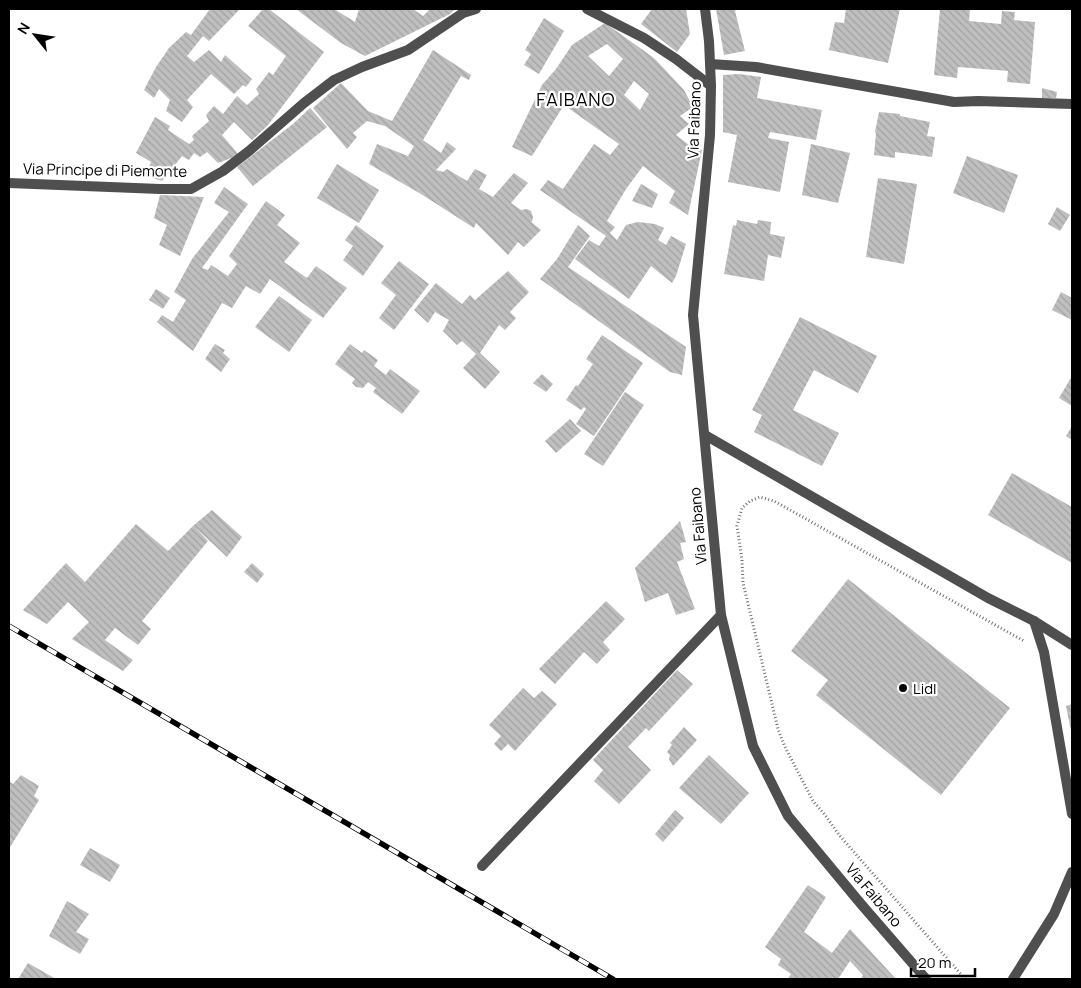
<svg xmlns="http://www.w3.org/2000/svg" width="1081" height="988" viewBox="0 0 1081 988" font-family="Manrope,sans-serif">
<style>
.building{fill:url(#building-back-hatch);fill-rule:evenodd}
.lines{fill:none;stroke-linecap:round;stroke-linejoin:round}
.path{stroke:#717171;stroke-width:3;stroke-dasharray:1 2.5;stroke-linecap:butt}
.minor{stroke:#4f4f4f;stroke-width:10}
.tertiary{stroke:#4f4f4f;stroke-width:10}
.rail-casing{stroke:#000;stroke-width:5.5}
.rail{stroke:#fff;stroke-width:4;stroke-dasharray:11;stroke-linecap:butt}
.poi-dot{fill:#000;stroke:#fff;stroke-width:2}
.labels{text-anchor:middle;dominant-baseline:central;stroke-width:4.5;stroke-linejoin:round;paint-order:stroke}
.street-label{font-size:15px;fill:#000;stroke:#fff}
.poi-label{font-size:15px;fill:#000;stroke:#fff;text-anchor:start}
.quarter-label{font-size:18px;letter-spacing:1px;fill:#000;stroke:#fff}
</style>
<defs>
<pattern id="building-back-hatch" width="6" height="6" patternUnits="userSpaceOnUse" patternTransform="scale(1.25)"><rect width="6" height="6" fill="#bfbfbf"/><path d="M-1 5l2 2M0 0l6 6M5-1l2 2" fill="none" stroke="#a2a2a2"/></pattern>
</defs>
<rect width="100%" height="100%" fill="#fff"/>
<g class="building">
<path d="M210,9H240L209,41L203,36L187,56L194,62L209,50L221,62L225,55L252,79L246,87L243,85L234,94L211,74L187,100L193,107L182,122L166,111L170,100L159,89L154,98L144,90L156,67L169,48L186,32L191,35Z"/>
<path d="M263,9H269L324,52L268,125L252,140L234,122L222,135L239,155L218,163L207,152L200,157L194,153L189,160L182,156L162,181L146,176L151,162L136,153L155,117L170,126L168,130L189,144L194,140L192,136L209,121L206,115L214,106L223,114L237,96L247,105L259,94L256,89L269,72L273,75L286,56L248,26Z"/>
<path d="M296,9H334L355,22L359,9H413L423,16L430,9H455L450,14L365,56L341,43Z"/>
<path d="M652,9H686L690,34L677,52L641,24Z"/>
<path d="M716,9H737L735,11L745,51L724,55Z"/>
<path d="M846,9H900L888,63L829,50L835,22L844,23Z"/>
<path d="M940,9H970L969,21L1001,24L1002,11L1015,12L1014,20L1035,22L1030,84L1007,82L1008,71L958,67L957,78L934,75Z"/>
<path d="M544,18L564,31L539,74L524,65L531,54L525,50Z"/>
<path d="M605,23L654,58L684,90L693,107L680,116L689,124L676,135L689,145L692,142L702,150L688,215L669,203L675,191L643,166L626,189L607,221L615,227L610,233L617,240L626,225L638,222L655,224L664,228L658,240L666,245L671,236L686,244L676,276L672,283L651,266L629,299L575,259L589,240L599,246L606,236L540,190L548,180L563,189L594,144L610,155L619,144L564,105L532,156L512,147L542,85L556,69L572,45ZM607,44L623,59L609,76L588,56ZM634,81L649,94L640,110L624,95Z"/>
<path d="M433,50L471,75L469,80L461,76L423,140L441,153L447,142L456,149L436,170L443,172L447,169L467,181L475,169L487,175L479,189L493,197L514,173L528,183L511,203L521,210L527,209L531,211L533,217L532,222L530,221L541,230L524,247L518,242L508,255L476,223L474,228L421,194L369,164L377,144L408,156L414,146L385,126L367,121L353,133L357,137L347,149L313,108L341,83L368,111L392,121Z"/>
<path d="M739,74L761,77L757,98L822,110L816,140L770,132L768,138L789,142L780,192L728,182L737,135L723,132V75Z"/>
<path d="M1042,88L1057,92L1056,98H1042Z"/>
<path d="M310,108L327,127L253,186L237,167L293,124Z"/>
<path d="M879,112L900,114V116L930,122L927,136L935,137L932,157L895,152V158L874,155L876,133L875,132Z"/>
<path d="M811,144L850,153L838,203L802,195Z"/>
<path d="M967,156L1018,175L1004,213L953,193Z"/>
<path d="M337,164L379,190L359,223L317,198Z"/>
<path d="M878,178L917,184L904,264L866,257Z"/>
<path d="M641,184L658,194L652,208L632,201Z"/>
<path d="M224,187L248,204L202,268L208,270L211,265L228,276L237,264L229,256L266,201L285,215L277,225L300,243L284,262L307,278L316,266L347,288L323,318L270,279L260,294L246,286L232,308L222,303L193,351L157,322L162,315L173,322L186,300L174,292L192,259L229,212L214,203Z"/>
<path d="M160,195L204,197L180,256L159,245L167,225L154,218Z"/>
<path d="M1057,207L1070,215L1060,231L1048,224Z"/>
<path d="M737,220L757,224L758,220L771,222L770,234L785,237L781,258L768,255L764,281L724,274L733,225L736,226Z"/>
<path d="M356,225L384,246L363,276L343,260L353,246L345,240Z"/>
<path d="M578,225L590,236L568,267L686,347L682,375L670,372L540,279L557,259Z"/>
<path d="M399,261L429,284L394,330L379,318L396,295L381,283Z"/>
<path d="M508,271L529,292L510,312L516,318L505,330L499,325L480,353L500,372L485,389L463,368L476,354L462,341L457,345L443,331L449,320L435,312L428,323L414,310L436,283L462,304L470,295L475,300Z"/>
<path d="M156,289L170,298L163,309L149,300Z"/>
<path d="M1061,292L1072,298V320L1052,310Z"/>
<path d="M279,296L312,320L289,352L255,327Z"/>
<path d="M800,317L877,356L858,393L814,370L793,410L839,433L822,466L754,432L762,415L752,410Z"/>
<path d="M602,335L643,363L594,436L576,424L586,409L584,407L581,410L566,400L576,385L578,386L593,364L586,359Z"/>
<path d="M215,344L225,350L223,353L230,359L221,372L205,359Z"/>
<path d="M350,344L362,353L364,350L378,360L374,366L386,375L390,369L420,391L402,414L373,392L376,388L368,382L363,388L356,387L352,383L355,379L335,364Z"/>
<path d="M542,374L553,384L546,392L533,383Z"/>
<path d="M1072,376V406L1059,398Z"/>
<path d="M625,392L644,405L603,466L584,454Z"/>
<path d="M570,419L581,431L556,453L545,441Z"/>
<path d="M1072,426V440L1066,436Z"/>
<path d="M1012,473L1072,507V563L988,515Z"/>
<path d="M212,510L242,537L227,557L196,528L208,541L142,621L151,629L138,645L115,628L105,640L133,660L123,671L72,639L89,622L68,602L47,624L23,610L66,563L85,582L136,524L168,551L194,525Z"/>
<path d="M680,521L686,542L680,543L684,559L677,562L695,609L676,615L668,593L645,602L635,568Z"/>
<path d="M252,563L264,574L257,583L244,572Z"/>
<path d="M848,579L1010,708L941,795L816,695L828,680L791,651Z"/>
<path d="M606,601L625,619L603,642L610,650L597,664L584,652L555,684L539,669Z"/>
<path d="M677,670L693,684L649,731L646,728L628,747L651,770L619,804L594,781L603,770L593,760Z"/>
<path d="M523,688L534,698L542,691L557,704L515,751L508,744L501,751L494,744L501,736L489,725Z"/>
<path d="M1072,704V731H1071L1066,706Z"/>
<path d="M684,727L697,740L673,766L669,759L670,755L667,752L672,745L670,743Z"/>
<path d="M709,755L749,793L721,824L679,788Z"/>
<path d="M21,775L39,786L34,796L39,800L9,849V781L13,784Z"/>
<path d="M675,810L684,818L663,842L655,834Z"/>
<path d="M90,848L120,865L110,882L80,865Z"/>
<path d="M808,885L826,897L804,932L832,953L850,929L896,979H861L863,975L850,961L838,979H788L791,974L778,965L781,959L765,947Z"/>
<path d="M67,901L89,914L76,932L89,939L80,954L49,936Z"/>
<path d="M28,963L56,979H18Z"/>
</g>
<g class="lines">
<path class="path" d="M965,979L840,836L825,815L813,801L785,747L778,729L743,583L742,560L737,526L742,508L750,501L760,497L774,501L1024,641"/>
<g class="minor">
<path d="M587,9L644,38L676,59L711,86"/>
<path d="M710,64L756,67L954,102L978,101L1072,104"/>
<path d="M9,183L160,189H191L223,171L249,151L304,103L334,80L362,67L408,50L463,13L476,9"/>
<path d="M705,435L988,598L1034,621L1072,645"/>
<path d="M1034,621L1044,652L1072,814"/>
<path d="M482,866L721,615"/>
<path d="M1013,979L1054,914L1072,872"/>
</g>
<path class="tertiary" d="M705,9L709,41L711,86L710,135L693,315L721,615L753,746L788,816L861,904L926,979"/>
<g class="rail-casing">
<path id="rail" d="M9,626L613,979"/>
</g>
<use href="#rail" class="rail"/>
</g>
<circle class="poi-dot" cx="903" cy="688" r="5"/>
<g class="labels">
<g class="street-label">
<text transform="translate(694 120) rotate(-88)">Via Faibano</text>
<text transform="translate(105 170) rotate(1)">Via Principe di Piemonte</text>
<text transform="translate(698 526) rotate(-95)">Via Faibano</text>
<text transform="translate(874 895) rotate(50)">Via Faibano</text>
</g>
<g class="poi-label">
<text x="913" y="688">Lidl</text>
</g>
<g class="quarter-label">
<text x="576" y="99">FAIBANO</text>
</g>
</g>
<rect width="1081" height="988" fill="none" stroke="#000000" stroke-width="20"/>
<g transform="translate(35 35) rotate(300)" stroke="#ffffff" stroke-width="4" paint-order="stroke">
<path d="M0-4L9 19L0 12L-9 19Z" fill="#000000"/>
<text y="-8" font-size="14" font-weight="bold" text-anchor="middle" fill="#000000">N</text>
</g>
<path d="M911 968v8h64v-8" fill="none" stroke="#000000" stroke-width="2.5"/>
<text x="918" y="968" font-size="15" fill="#000000" stroke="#ffffff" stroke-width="4" paint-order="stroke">20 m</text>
</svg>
